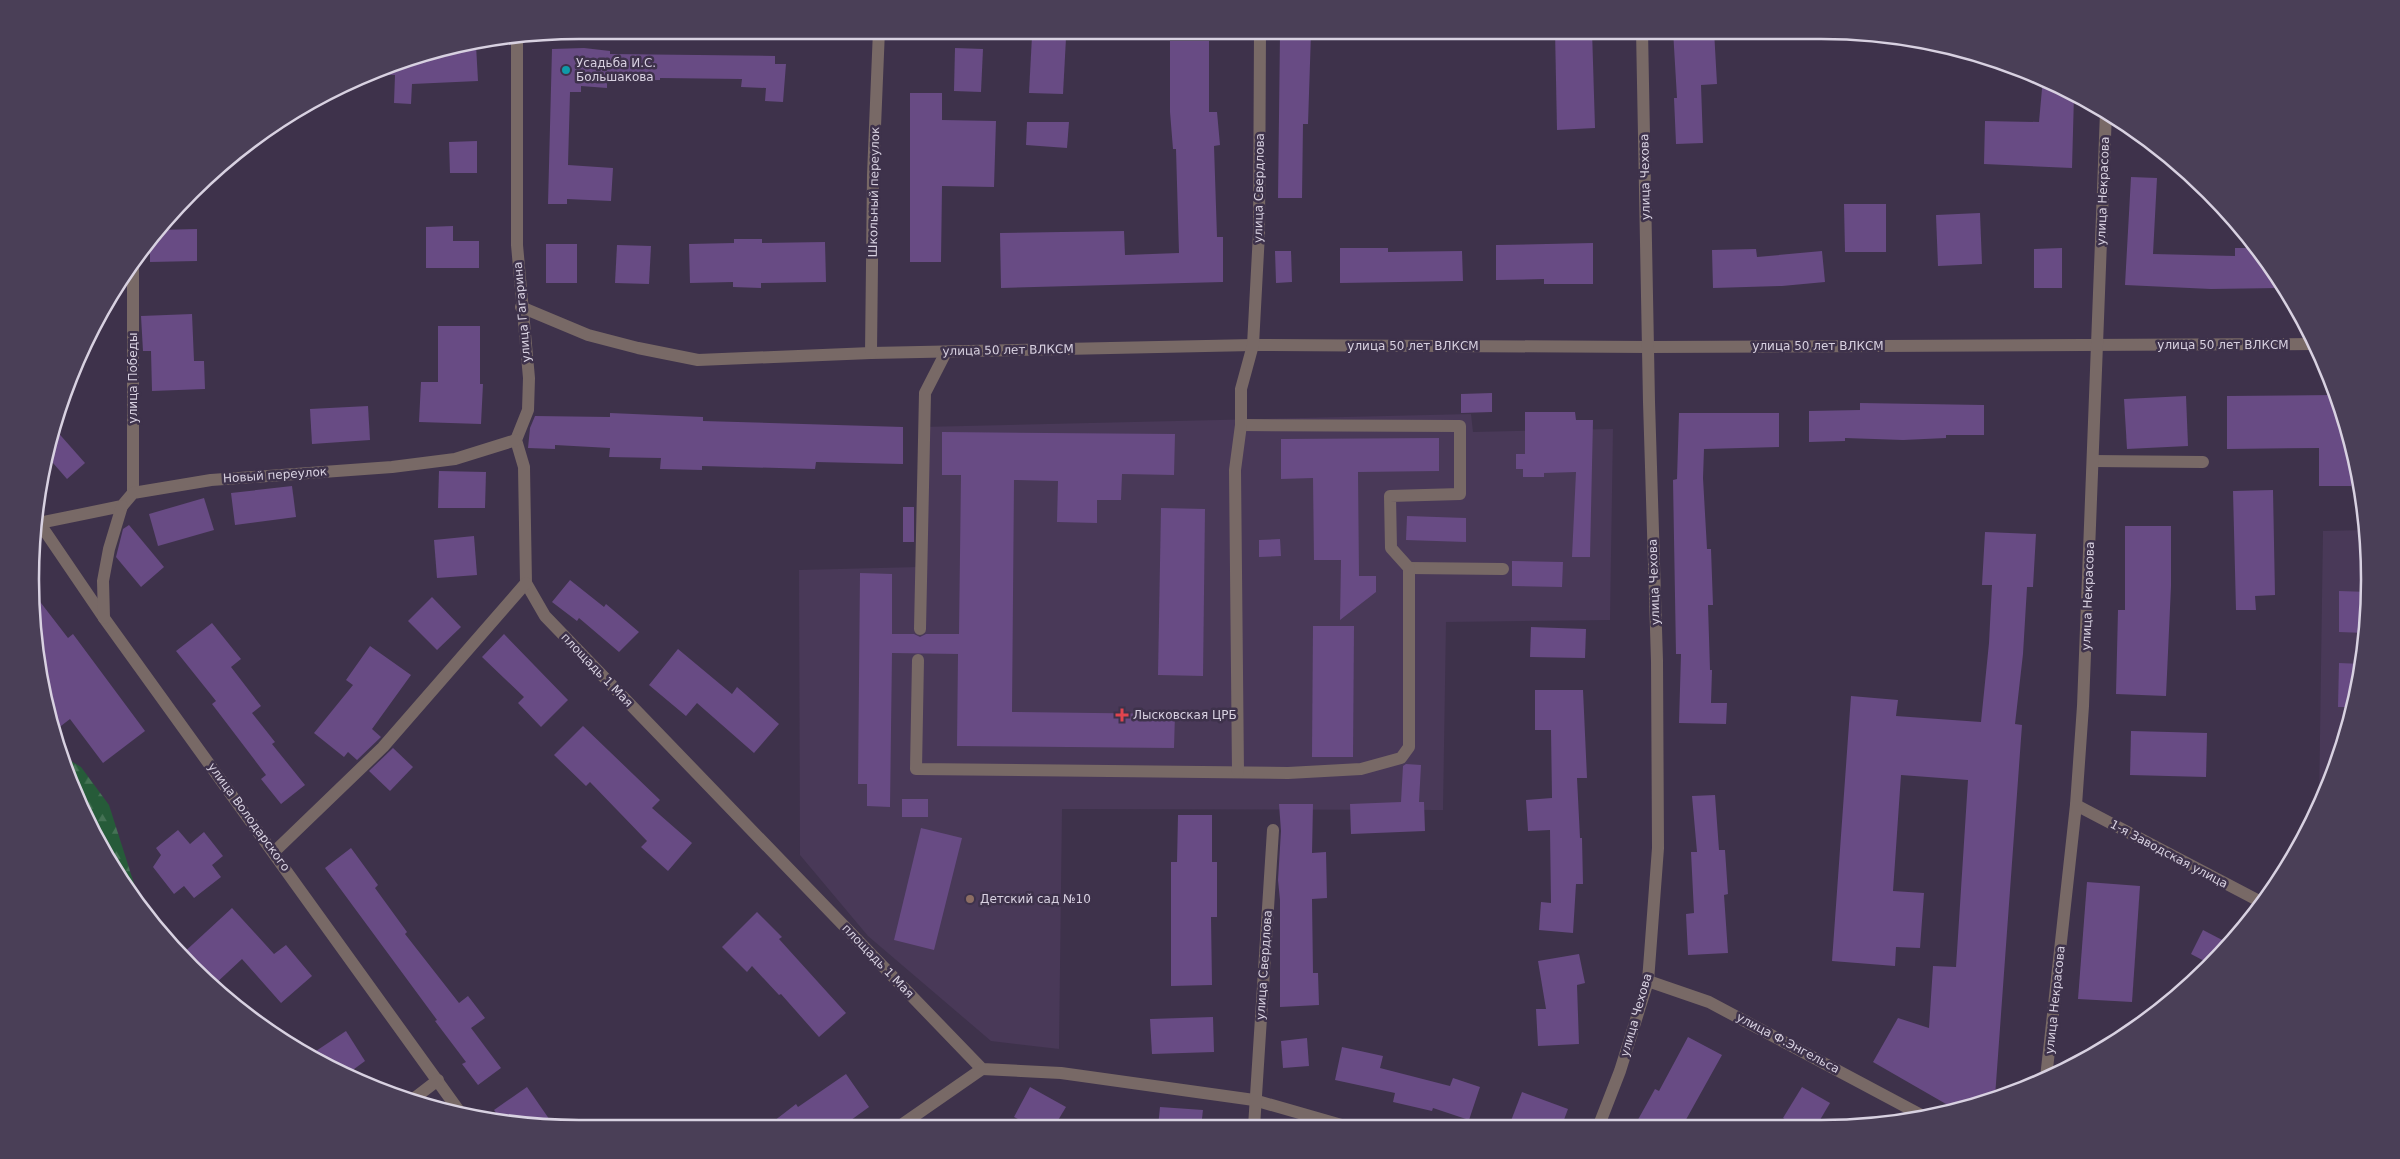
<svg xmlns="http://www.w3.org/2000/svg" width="2400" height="1159" viewBox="0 0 2400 1159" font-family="'DejaVu Sans',sans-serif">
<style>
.built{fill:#493958}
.forest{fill:url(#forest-firs)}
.building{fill:#684b84}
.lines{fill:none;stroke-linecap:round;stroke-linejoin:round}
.minor{stroke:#786966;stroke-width:12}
.culture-dot{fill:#0f9aa8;stroke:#3e324b;stroke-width:2}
.health-dot{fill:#e0444e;stroke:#3e324b;stroke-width:2}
.education-dot{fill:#8d6e63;stroke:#3e324b;stroke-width:2}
.labels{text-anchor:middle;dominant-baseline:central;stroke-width:5;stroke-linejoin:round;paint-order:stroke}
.poi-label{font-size:12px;fill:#d8d1e1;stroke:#3e324b;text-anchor:start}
.street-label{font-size:12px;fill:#d8d1e1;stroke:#3e324b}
.rim{fill:none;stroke:#d8d1e1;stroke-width:2.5}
</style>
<defs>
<pattern id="forest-firs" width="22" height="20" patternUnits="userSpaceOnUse" patternTransform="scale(1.25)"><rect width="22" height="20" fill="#265b39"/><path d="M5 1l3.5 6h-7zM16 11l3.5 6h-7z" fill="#457255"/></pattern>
</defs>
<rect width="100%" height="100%" fill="#3e324b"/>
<g class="built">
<path d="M1471,414L1473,432L1613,429L1610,620L1446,622L1443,810L1062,809L1059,1049L991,1041L868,936L800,855L799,570L919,567L921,427Z"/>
<path d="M2365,530L2370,580L2359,687L2328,790L2319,805L2323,531Z"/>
</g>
<path class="forest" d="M58,753L81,767L109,805L144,915L87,823Z"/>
<g class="building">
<path d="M1555,30H1592L1595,128L1557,130Z"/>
<path d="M1673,30H1714L1717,84L1701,85L1703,143L1676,144L1674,98H1677Z"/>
<path d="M1280,33H1311L1308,124H1303L1302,198H1278Z"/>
<path d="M1032,36L1066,38L1063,94L1029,93Z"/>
<path d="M1170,41H1209V112H1217L1220,145L1214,146L1217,237H1223V282L1001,288L1000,233L1124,231L1125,255L1179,253L1176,149H1173L1170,112Z"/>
<path d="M476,45L478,81L412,84L411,104L394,103L395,75L369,74L403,59L452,46Z"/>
<path d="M584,48L610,51V54L775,56V64H786L783,102L765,101L766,88L741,87L742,79L660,78V80L607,81V88L581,86V92H570L568,165L613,168L611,201L567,199V204H548L552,49Z"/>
<path d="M955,48L983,49L981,92L954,91Z"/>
<path d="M2043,78L2074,95L2072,168L1984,164L1985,121L2039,122Z"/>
<path d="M910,93H942V120L996,121L994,187L942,186L941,262H910Z"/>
<path d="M1027,122H1069L1067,148L1026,145Z"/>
<path d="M477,141V173H450L449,142Z"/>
<path d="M2131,177L2157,178L2153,254L2235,256V248H2256L2278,274L2279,288L2211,289L2125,285Z"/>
<path d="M1844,204H1886V252H1845Z"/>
<path d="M1980,213L1982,264L1938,266L1936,215Z"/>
<path d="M453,226V241H479V268H426V227Z"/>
<path d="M197,229V261L150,262V241L157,230Z"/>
<path d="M734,239H762V243L825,242L826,282L761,283V288L733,287V282L690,283L689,244L734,243Z"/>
<path d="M1593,243V284H1544V279L1496,280V245Z"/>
<rect x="546" y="244" width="31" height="39"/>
<path d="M617,245L651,246L649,284L615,283Z"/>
<path d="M1340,248H1388V252L1462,251L1463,281L1340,283Z"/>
<path d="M2062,248V288H2034V249Z"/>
<path d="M1756,249L1757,257L1822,251L1825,282L1782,286L1713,288L1712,250Z"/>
<path d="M1275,251H1291L1292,282L1276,283Z"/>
<path d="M192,314L194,361H204L205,389L152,391L151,351H143L141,316Z"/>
<path d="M438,326H480V384H483L481,424L419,422L421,382H438Z"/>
<path d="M1492,393V412L1461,413V394Z"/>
<path d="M2336,395L2351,445V486H2319V448L2227,449V396Z"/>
<path d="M2186,396L2188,446L2127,449L2124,399Z"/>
<path d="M1860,403L1984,405V435H1946V438L1903,440L1845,438V441L1809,442V411L1860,410Z"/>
<path d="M368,406L370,440L312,444L310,409Z"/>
<path d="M1525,412H1575L1576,420H1593L1590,557H1572L1576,472L1544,473V477H1523V469H1516V454H1525Z"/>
<path d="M610,413L703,417V421L903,427V464L816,462L815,469L702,466V470L660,469L661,458L609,457L610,448L555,445V449L528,448L530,428L535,416L610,417Z"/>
<path d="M1679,413H1779V447L1704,449L1703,478L1707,549H1711L1713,605H1708L1710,670H1712L1711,703H1727L1726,724L1679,723L1681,654H1676L1673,480L1677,479Z"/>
<path d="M54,428L85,463L67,479L46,455Z"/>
<path d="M942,432L1175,434L1174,475L1122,474L1121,500H1097V523L1057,522L1058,481L1014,480L1012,712L1175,714L1174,748L957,746L958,654L892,653L890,807L867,806V784H858L860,573L892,574V634H914L920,637L926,634H959L961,475H942Z"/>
<path d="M1439,438V471L1358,472L1359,576H1376V592L1340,620L1341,560H1314L1313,478L1281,479V439Z"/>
<path d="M439,471L486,472L485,508H438Z"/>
<path d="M292,486L296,517L235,525L231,493Z"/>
<path d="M2273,490L2275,595L2255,596L2256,610H2236L2233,491Z"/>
<path d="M204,498L214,530L158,546L149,514Z"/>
<rect x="903" y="507" width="11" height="35"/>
<path d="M1161,508L1205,509L1203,676L1158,675Z"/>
<path d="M1407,516L1466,518V542L1406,540Z"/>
<path d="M129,525L164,567L141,587L116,557L123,529Z"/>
<path d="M2125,526H2171V586L2166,696L2116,694L2118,610H2125Z"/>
<path d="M1985,532L2036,534L2033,587H2027L2023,654L2015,724L2022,725L1995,1097L1953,1108L1873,1062L1898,1018L1929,1028L1933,966L1956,967L1968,780L1901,775L1893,891L1924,893L1920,948L1896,947L1895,966L1832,961L1851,696L1898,700L1896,716L1981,722L1989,643L1992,585H1982Z"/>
<path d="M474,536L477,575L437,578L434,540Z"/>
<path d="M1280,539L1281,556L1259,557V540Z"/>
<path d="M1512,561L1563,562L1562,587L1512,586Z"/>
<path d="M570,580L604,607L606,604L639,632L619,652L579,618L577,621L552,602Z"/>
<path d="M31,590L68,638L73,634L145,731L103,763L70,719L57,729L51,721L44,693L50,689L40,676L35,652Z"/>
<path d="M2339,591L2369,592L2365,633L2339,632Z"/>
<path d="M432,597L461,627L437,650L408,621Z"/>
<path d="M212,623L241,659L231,667L261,706L252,713L275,742L272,744L305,785L281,804L261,779L266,775L212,704L216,701L176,651Z"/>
<path d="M1313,626H1354L1353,757H1312Z"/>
<path d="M1531,627L1586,629L1585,658L1530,657Z"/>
<path d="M504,634L568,700L541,727L518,703L524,697L482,657Z"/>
<path d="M370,646L411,675L372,729L381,737L357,760L348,752L344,757L314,733L353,685L346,680Z"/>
<path d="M678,649L732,694L737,687L779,724L754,753L697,703L686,716L649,685Z"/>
<path d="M2339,663L2362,664L2359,687L2353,707H2338Z"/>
<path d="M1535,690H1583L1587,778H1577L1580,838H1582L1583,884H1576L1573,933L1539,930L1541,902L1551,903L1550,830L1528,831L1526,800L1552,798L1551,730H1535Z"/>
<path d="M583,726L660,800L652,808L692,843L668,871L641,847L647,841L590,782L586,786L554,755Z"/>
<path d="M2131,731L2207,733L2206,777L2130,775Z"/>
<path d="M393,748L413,767L390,791L369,771Z"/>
<path d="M1406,764L1421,765L1419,802H1424L1425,831L1351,834L1350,804L1401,802L1403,766Z"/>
<path d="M1715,795L1719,850H1725L1728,894L1724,895L1728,953L1688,955L1686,914L1694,913L1691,852H1697L1692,796Z"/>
<rect x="902" y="799" width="26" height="18"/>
<path d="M1279,804H1313L1312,853L1326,852L1327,898L1312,899L1313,973H1318L1319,1005L1280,1007V900L1278,880L1281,831Z"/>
<path d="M1178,815H1212V862H1217V917H1211L1212,985L1171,986V862H1177Z"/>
<path d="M921,828L962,838L934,950L894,940Z"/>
<path d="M178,830L190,844L204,832L223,856L212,865L221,877L194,898L184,886L174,894L153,867L161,855L156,848Z"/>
<path d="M351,848L378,885L375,888L407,932L405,934L459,1003L468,996L485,1018L471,1028L501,1068L478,1085L462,1064L466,1062L435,1021L437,1020L325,868Z"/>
<path d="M2087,882L2140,886L2132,1002L2078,999Z"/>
<path d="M232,908L274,954L286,945L312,976L281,1003L242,959L213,986L180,956Z"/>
<path d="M757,912L782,937L779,939L846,1013L819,1037L781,994L779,995L752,966L747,972L722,947Z"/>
<path d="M2203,930L2228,943L2208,963L2191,954Z"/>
<path d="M1579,954L1585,983L1577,985L1579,1044L1538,1046L1536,1009H1546L1538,961Z"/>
<path d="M1213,1017L1214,1052L1152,1054L1150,1019Z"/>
<path d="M346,1031L365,1061L346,1075L310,1055Z"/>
<path d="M1688,1037L1722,1055L1683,1125H1635L1655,1089L1659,1091Z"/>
<path d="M1307,1038L1309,1066L1283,1068L1281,1041Z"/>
<path d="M1342,1047L1383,1056L1380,1068L1450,1086L1453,1078L1480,1087L1469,1120L1433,1108L1432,1111L1393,1102L1395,1093L1335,1080Z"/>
<path d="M846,1074L869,1107L840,1128H765L796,1104L798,1107Z"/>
<path d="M527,1087L554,1126L502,1121L494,1110Z"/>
<path d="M1030,1087L1066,1107L1054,1127H1033L1014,1117Z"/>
<path d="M1802,1087L1830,1103L1817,1125H1794L1783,1118Z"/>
<path d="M1522,1092L1568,1109L1562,1125L1509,1126Z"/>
<path d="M1160,1107L1203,1110L1201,1127H1158Z"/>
</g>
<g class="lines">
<g class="minor">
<path d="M517,36V245L529,378L528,410L516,440L524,467L526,583L545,616L982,1069L1061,1073L1254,1100L1345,1126"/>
<path d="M521,307L588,335L638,348L698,360L871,353L1253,345L1648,347L2315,344"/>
<path d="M871,353L873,175L879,30"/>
<path d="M2093,461L2203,462"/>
<path d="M133,493V264"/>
<path d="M36,518L104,618L462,1115"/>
<path d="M39,523L122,506L133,493L211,480L392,467L455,459L516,440"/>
<path d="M1409,568L1503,569"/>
<path d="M104,618L103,581L109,549L122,506"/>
<path d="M920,629L925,393L946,352"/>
<path d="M918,660L916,769L1288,773L1361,769L1401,758L1409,747V568L1391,548L1390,496L1460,494V426L1241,425"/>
<path d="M1238,772L1235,470L1241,425V389L1253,345L1259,233L1260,30"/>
<path d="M2076,805L2263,903"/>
<path d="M274,852L383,747L526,583"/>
<path d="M1648,981L1709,1002L1923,1116"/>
<path d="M2046,1078L2076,805L2083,706L2106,112"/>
<path d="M412,1100L438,1080"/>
<path d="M1599,1125L1620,1071L1648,981L1658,848L1657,661L1649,402L1642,30"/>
<path d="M1254,1127L1273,830"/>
<path d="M897,1128L982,1069"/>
</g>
</g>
<circle class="culture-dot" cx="566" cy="70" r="5"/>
<path class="health-dot" d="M1119.5 707.5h5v5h5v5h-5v5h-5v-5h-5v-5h5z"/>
<circle class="education-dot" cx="970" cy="899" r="5"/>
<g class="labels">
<g class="poi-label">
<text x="576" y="63">Усадьба И.С.<tspan x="576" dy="14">Большакова</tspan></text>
<text x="1133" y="715">Лысковская ЦРБ</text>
<text x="980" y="899">Детский сад №10</text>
</g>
<g class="street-label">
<text transform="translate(1645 177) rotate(-91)">улица Чехова</text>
<text transform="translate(1259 188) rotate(-89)">улица Свердлова</text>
<text transform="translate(2103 191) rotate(-88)">улица Некрасова</text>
<text transform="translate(874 192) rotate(-89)">Школьный переулок</text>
<text transform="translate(522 312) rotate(-95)">улица Гагарина</text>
<text x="2223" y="345">улица 50 лет ВЛКСМ</text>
<text x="1413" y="346">улица 50 лет ВЛКСМ</text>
<text x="1818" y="346">улица 50 лет ВЛКСМ</text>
<text transform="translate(1008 350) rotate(-1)">улица 50 лет ВЛКСМ</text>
<text transform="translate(133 378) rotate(-90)">улица Победы</text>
<text transform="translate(275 475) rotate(-4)">Новый переулок</text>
<text transform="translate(1654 582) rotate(-92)">улица Чехова</text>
<text transform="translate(2088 596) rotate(-88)">улица Некрасова</text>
<text transform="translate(597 670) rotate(46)">площадь 1 Мая</text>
<text transform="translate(249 817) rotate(54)">улица Володарского</text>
<text transform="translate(2169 854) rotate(28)">1-я Заводская улица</text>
<text transform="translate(878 961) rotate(46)">площадь 1 Мая</text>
<text transform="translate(1264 965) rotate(-86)">улица Свердлова</text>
<text transform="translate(2055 1000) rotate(-84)">улица Некрасова</text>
<text transform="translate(1636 1015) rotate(-74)">улица Чехова</text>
<text transform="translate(1788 1043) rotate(28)">улица Ф.Энгельса</text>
</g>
</g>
<path d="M0 0H2400V1159H0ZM579 39H1821A540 540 0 0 1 2361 579V580A540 540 0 0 1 1821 1120H579A540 540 0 0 1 39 580V579A540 540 0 0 1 579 39Z" fill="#4a3f57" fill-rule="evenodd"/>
<path class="rim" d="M579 39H1821A540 540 0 0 1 2361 579V580A540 540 0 0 1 1821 1120H579A540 540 0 0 1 39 580V579A540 540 0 0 1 579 39Z"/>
</svg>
